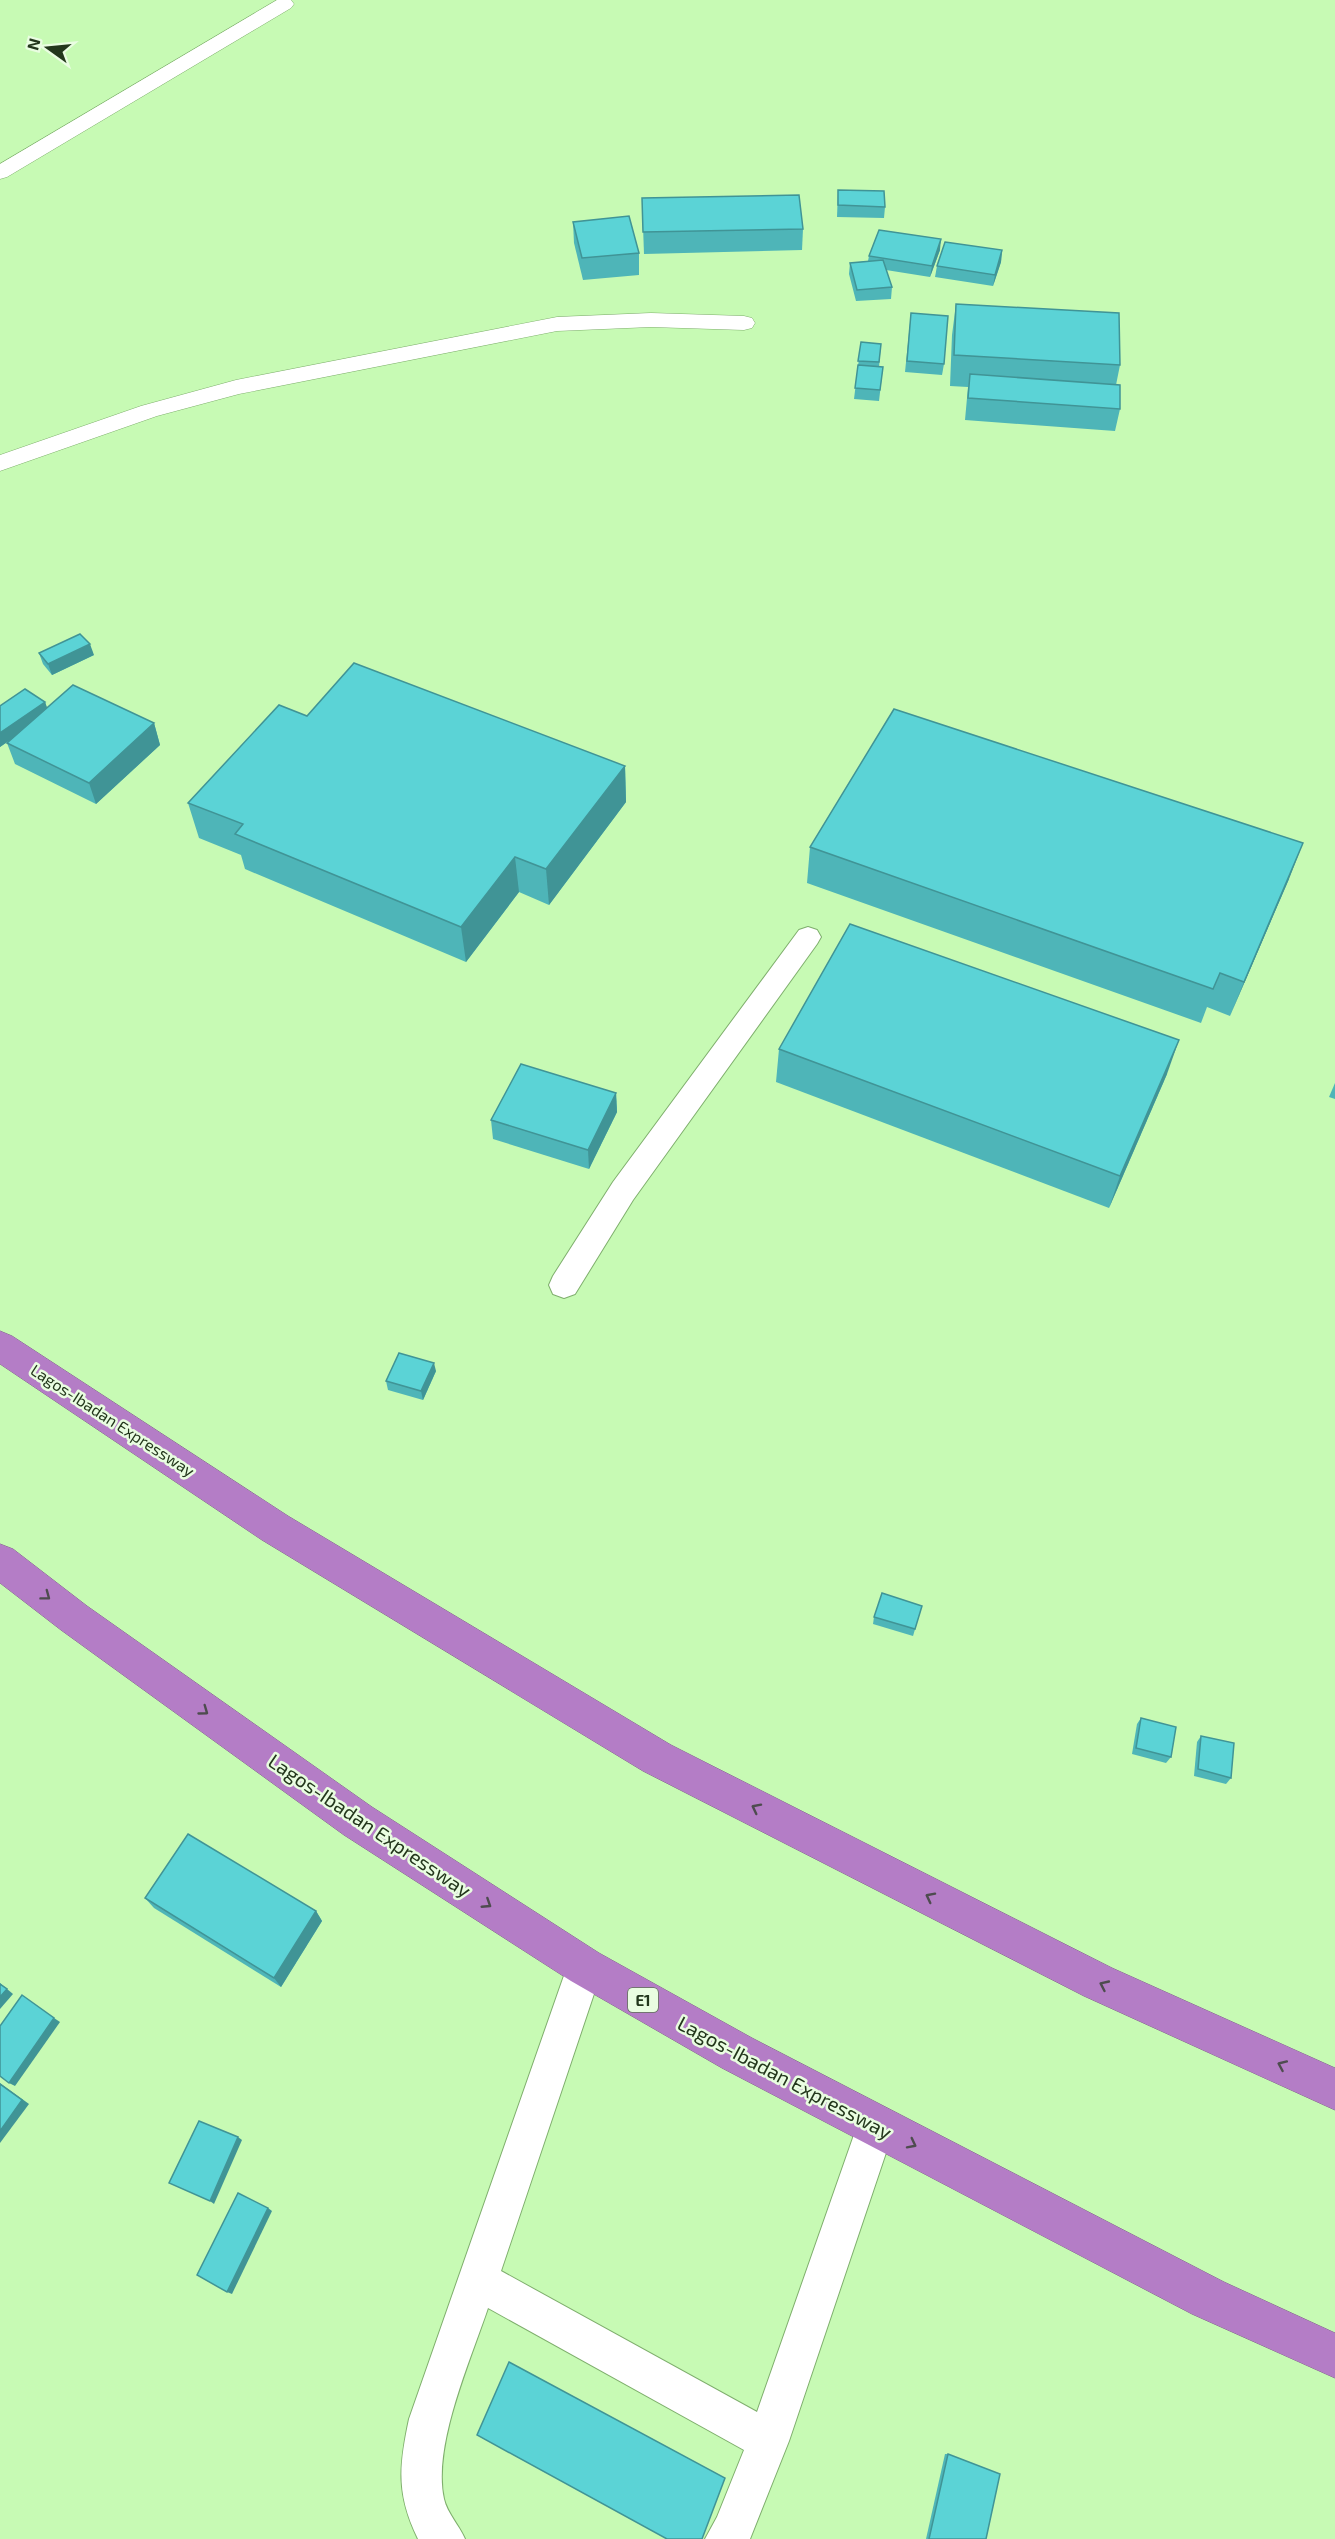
<svg xmlns="http://www.w3.org/2000/svg" width="1335" height="2539" viewBox="0 0 1335 2539" font-family="'Exo 2',sans-serif">
<style>
.lines{fill:none;stroke-linecap:round;stroke-linejoin:round}
.lane-casing{stroke:#7faf6d;stroke-width:2}
.street-casing{stroke:#7faf6d;stroke-width:1}
.highway-casing{stroke:#81648a;stroke-width:1}
.lane{fill:#fff;fill-rule:evenodd}
.street{fill:#fff;fill-rule:evenodd}
.highway{fill:#b47dc6;fill-rule:evenodd}
.wall{fill:#4eb5b8}
.shaded-wall{fill:#409496}
.building{fill:#5bd3d6;stroke:#409496;stroke-width:1.5}
.oneway{stroke:#4e4c4f}
.labels{text-anchor:middle;dominant-baseline:central;stroke-width:5;stroke-linejoin:round;paint-order:stroke}
.shield{fill:#e9fde1;stroke:#5e7257;stroke-width:1.5}
.shield-label{font-size:15px;font-weight:bold;fill:#23371c}
.street-label{font-size:16px;fill:#23371c;stroke:#e9fde1}
.near-street-label{font-size:20px;fill:#23371c;stroke:#e9fde1}
</style>
<rect width="100%" height="100%" fill="#c7fab4"/>
<g class="lines">
<g class="lane-casing">
<g id="lane">
<path d="M808,927L817,930L821,937L817,944L633,1200L575,1294L564,1298L553,1294L549,1285L553,1276L613,1182L799,930Z"/>
<path d="M585,1949L598,1954L603,1967L501,2271L757,2412L862,2112L876,2107L890,2112L895,2126L789,2441L750,2539H705L717,2517L744,2450L488,2308C471,2359 432,2446 444,2499C447,2513 459,2525 465,2539H418C396,2494 399,2466 409,2419L567,1967L572,1954Z"/>
</g>
</g>
<g class="street-casing">
<g id="street">
<path d="M277,0H291L294,4L291,8L7,177L0,179V164Z"/>
<path d="M651,313L744,316L752,318L755,323L752,328L744,330L651,327L557,331L239,394L157,416L0,471V455L141,406L236,380L557,317Z"/>
</g>
</g>
<g class="highway-casing">
<g id="highway">
<path d="M0,1331L12,1336L288,1516L671,1745L1112,1968L1335,2068V2110L1084,1996L643,1771L262,1540L0,1364Z"/>
<path d="M0,1544L13,1549L87,1606L372,1807L599,1953L752,2038L1224,2282L1335,2333V2378L1192,2314L722,2068L571,1981L344,1835L61,1630L0,1583Z"/>
</g>
</g>
<use href="#lane" class="lane"/>
<use href="#street" class="street"/>
<use href="#highway" class="highway"/>
</g>
<g class="wall">
<path d="M838,190L885,207L884,218L837,217Z"/>
<path d="M642,198L803,229L802,250L644,254Z"/>
<path d="M573,222L639,253V275L583,280L574,243Z"/>
<path d="M940,250L930,277L886,270L892,287L891,299L856,301L849,274L850,263L868,261L869,256Z"/>
<path d="M1002,250L1001,262L993,286L935,277L937,266Z"/>
<path d="M956,304L1120,365L1116,385L1120,409L1115,431L965,420L968,387L950,386L952,335Z"/>
<path d="M911,313L944,364L942,375L905,372Z"/>
<path d="M861,342L881,344L879,367H883L879,401L854,399Z"/>
<path d="M39,653L94,655L52,675L43,664Z"/>
<path d="M45,702L47,708L154,723L160,745L96,804L15,764L7,743L10,740L0,747V706Z"/>
<path d="M307,716L625,766L626,802L549,905L519,892L466,962L245,869L241,855L199,838L188,803Z"/>
<path d="M810,847L1289,879L1230,1016L1207,1007L1201,1023L807,883Z"/>
<path d="M779,1049L1167,1074L1109,1208L776,1082Z"/>
<path d="M1335,1083V1099L1329,1097Z"/>
<path d="M616,1093L617,1112L589,1169L493,1139L491,1120Z"/>
<path d="M436,1371L423,1400L388,1390L386,1381Z"/>
<path d="M922,1606L913,1636L873,1624L874,1617Z"/>
<path d="M1141,1718L1171,1757L1166,1763L1132,1754L1137,1724Z"/>
<path d="M1201,1736L1231,1778L1226,1784L1194,1776L1197,1742Z"/>
<path d="M145,1898L316,1911L322,1921L281,1987L154,1908Z"/>
<path d="M945,2454H948L986,2539H926Z"/>
</g>
<g class="shaded-wall">
<path d="M941,239L940,250L930,277L932,266Z"/>
<path d="M1002,250L1001,262L993,286L995,275Z"/>
<path d="M90,644L94,655L52,675L48,664Z"/>
<path d="M45,702L49,713L0,747V733Z"/>
<path d="M154,723L160,745L96,804L89,783Z"/>
<path d="M625,766L626,802L549,905L546,869Z"/>
<path d="M1303,843L1289,879L1230,1016L1244,982Z"/>
<path d="M515,857L519,892L466,962L461,927Z"/>
<path d="M1179,1040L1167,1074L1109,1208L1120,1176Z"/>
<path d="M616,1093L617,1112L589,1169L588,1150Z"/>
<path d="M434,1363L436,1371L423,1400L421,1391Z"/>
<path d="M316,1911L322,1921L281,1987L274,1978Z"/>
<path d="M0,1983L13,1994L0,2009Z"/>
<path d="M54,2018L60,2022L15,2086L9,2083Z"/>
<path d="M0,2083L29,2104L0,2143Z"/>
<path d="M238,2137L242,2140L214,2204L210,2201Z"/>
<path d="M268,2208L272,2211L232,2294L227,2292Z"/>
</g>
<g class="building">
<path d="M838,190L884,191L885,207L838,205Z"/>
<path d="M799,195L803,229L643,232L642,198Z"/>
<path d="M629,216L639,253L582,258L573,222Z"/>
<path d="M879,230L941,239L932,266L869,256Z"/>
<path d="M945,242L1002,250L995,275L937,266Z"/>
<path d="M883,260L892,287L857,290L850,263Z"/>
<path d="M956,304L1119,313L1120,365L954,355Z"/>
<path d="M911,313L948,316L944,364L907,361Z"/>
<path d="M861,342L881,344L879,362L858,361Z"/>
<path d="M858,365L883,367L880,390L855,388Z"/>
<path d="M970,374L1120,385V409L968,398Z"/>
<path d="M80,634L90,644L48,664L39,653Z"/>
<path d="M354,663L625,766L546,869L515,857L461,927L235,834L243,824L188,803L279,705L307,716Z"/>
<path d="M73,685L154,723L89,783L7,743Z"/>
<path d="M25,689L45,702L0,733V706Z"/>
<path d="M894,709L1303,843L1244,982L1220,973L1213,989L810,847Z"/>
<path d="M850,924L1179,1040L1120,1176L779,1049Z"/>
<path d="M521,1064L616,1093L588,1150L491,1120Z"/>
<path d="M399,1353L434,1363L421,1391L386,1381Z"/>
<path d="M882,1593L922,1606L915,1629L874,1617Z"/>
<path d="M1141,1718L1176,1727L1171,1757L1136,1748Z"/>
<path d="M1201,1736L1234,1743L1231,1778L1198,1769Z"/>
<path d="M188,1834L316,1911L274,1978L145,1898Z"/>
<path d="M0,1984L7,1989L0,1997Z"/>
<path d="M22,1995L54,2018L9,2083L0,2076V2026Z"/>
<path d="M0,2084L22,2100L0,2131Z"/>
<path d="M199,2121L238,2137L210,2201L169,2183Z"/>
<path d="M238,2193L268,2208L227,2292L197,2275Z"/>
<path d="M509,2362L725,2478L702,2539H667L477,2435Z"/>
<path d="M948,2454L1000,2474L986,2539H929Z"/>
</g>
<defs><path id="oneway-chevron" d="M-2-3.5L2.5 0L-2 3.5" fill="none" stroke-width="1.6" stroke-linecap="round" stroke-linejoin="round" transform="scale(1.5)"/></defs>
<g class="oneway">
<use href="#oneway-chevron" transform="translate(46 1596) rotate(37)"/>
<use href="#oneway-chevron" transform="translate(204 1711) rotate(36)"/>
<use href="#oneway-chevron" transform="translate(756 1808) rotate(-153)"/>
<use href="#oneway-chevron" transform="translate(930 1897) rotate(-153)"/>
<use href="#oneway-chevron" transform="translate(487 1904) rotate(33)"/>
<use href="#oneway-chevron" transform="translate(1104 1985) rotate(-155)"/>
<use href="#oneway-chevron" transform="translate(1282 2065) rotate(-156)"/>
<use href="#oneway-chevron" transform="translate(912 2144) rotate(27)"/>
</g>
<g class="labels">
<rect class="shield" x="628" y="1988" width="30" height="24" rx="4.5"/>
<g class="shield-label">
<text x="643" y="2000">E1</text>
</g>
<g class="street-label">
<text transform="translate(113 1420) rotate(33)">Lagos-Ibadan Expressway</text>
</g>
<g class="near-street-label">
<text transform="translate(370 1825) rotate(34)">Lagos-Ibadan Expressway</text>
<text transform="translate(785 2077) rotate(28)">Lagos-Ibadan Expressway</text>
</g>
</g>
<g transform="translate(48 48) rotate(285)" stroke="#e9fde1" stroke-width="4.5" paint-order="stroke">
<path d="M0-4.5L10 22L0 15L-10 22Z" fill="#23371c"/>
<text y="-9" font-size="16" font-weight="bold" text-anchor="middle" fill="#23371c">N</text>
</g>
</svg>
